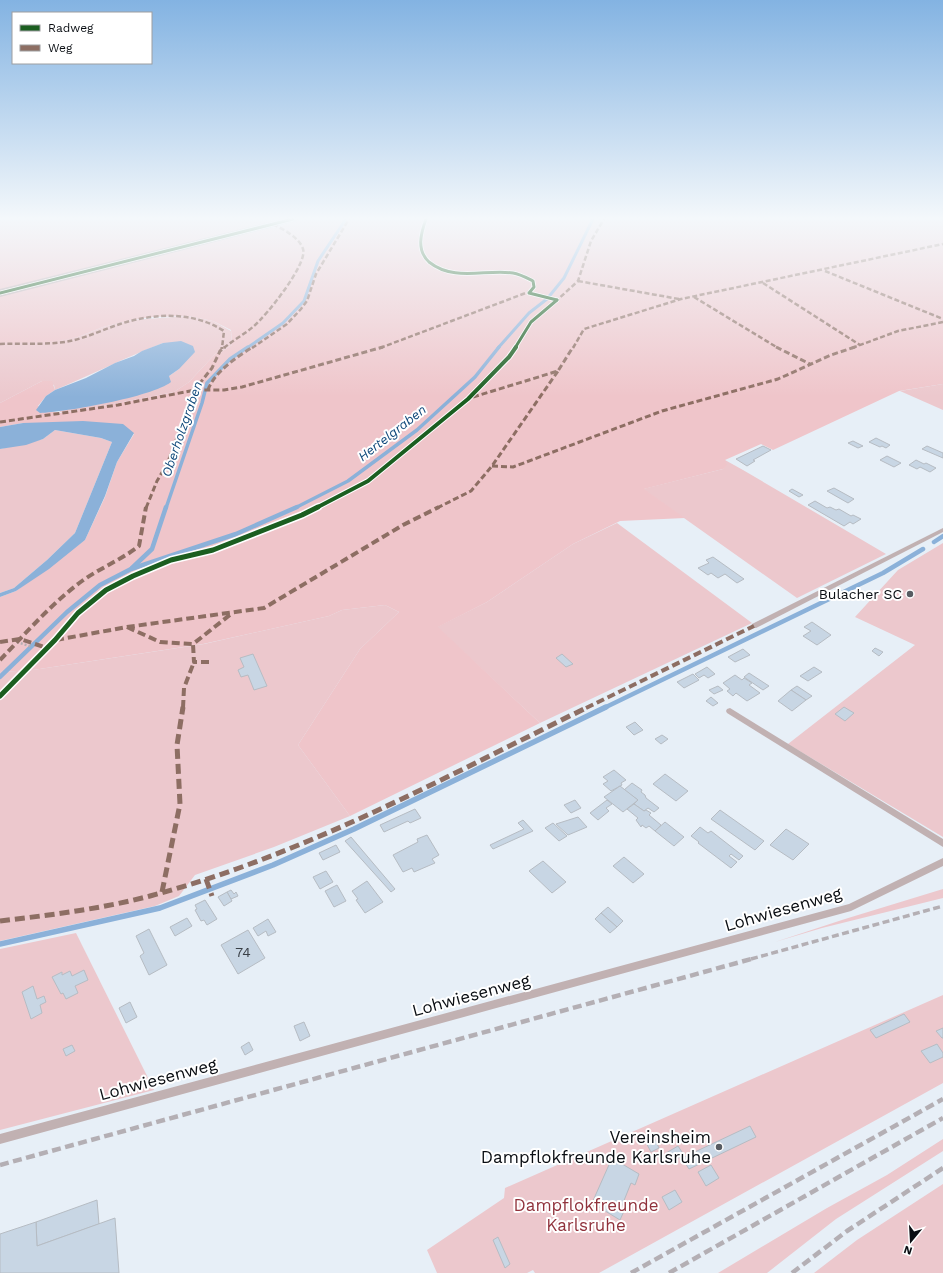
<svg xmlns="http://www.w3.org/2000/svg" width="943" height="1273" viewBox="0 0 943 1273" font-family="'Work Sans',sans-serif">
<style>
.green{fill:#ecc8cd}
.forest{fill:#efc5ca}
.water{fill:#8bb1d9}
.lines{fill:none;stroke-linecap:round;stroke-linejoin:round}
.stream-far3{stroke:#8bb1d9;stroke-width:3}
.stream-far2{stroke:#8bb1d9;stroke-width:3.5}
.stream-far1{stroke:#8bb1d9;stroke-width:4.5}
.stream{stroke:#8bb1d9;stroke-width:5.5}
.building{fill:#c8d6e4;stroke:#b6bcc3}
.path{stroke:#b6afb3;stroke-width:2.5;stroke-dasharray:2 2;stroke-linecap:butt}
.lane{fill:#c1b1b2;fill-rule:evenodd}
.secondary{fill:#beafb2;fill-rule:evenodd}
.rail-far1{stroke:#b4afb4;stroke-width:3.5;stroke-dasharray:7 3.5;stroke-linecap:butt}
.rail{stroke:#b4afb4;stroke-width:4.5;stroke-dasharray:9 4.5;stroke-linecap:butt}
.quiet-far3{stroke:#8d6e63;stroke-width:2.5;stroke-dasharray:5 2.5;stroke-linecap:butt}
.quiet-far2{stroke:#8d6e63;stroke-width:3;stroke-dasharray:6 3;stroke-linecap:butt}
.quiet-far1{stroke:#8d6e63;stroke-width:4;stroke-dasharray:8 4;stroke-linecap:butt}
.quiet{stroke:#8d6e63;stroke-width:5;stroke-dasharray:10 5;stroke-linecap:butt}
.cycleway-far2-casing{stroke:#fff;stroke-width:4.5}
.cycleway-far1-casing{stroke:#fff;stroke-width:6}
.cycleway-casing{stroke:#fff;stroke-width:8}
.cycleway-far2{stroke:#1b5e20;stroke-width:3}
.cycleway-far1{stroke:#1b5e20;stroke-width:4}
.cycleway{stroke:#1b5e20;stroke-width:5}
.poi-dot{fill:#575c62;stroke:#fff;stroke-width:1.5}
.labels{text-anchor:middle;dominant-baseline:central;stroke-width:4;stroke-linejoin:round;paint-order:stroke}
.far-water-label{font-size:13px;font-style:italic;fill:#0f487a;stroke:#fff}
.poi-label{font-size:14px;fill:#090d12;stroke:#fff;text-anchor:end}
.near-number-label{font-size:14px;fill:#393f46}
.near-street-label{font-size:17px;fill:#090d12;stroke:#fff}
.near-poi-label{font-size:17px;fill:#090d12;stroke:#fff;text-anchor:end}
.near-park-label{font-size:17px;fill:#90323c;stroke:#fff}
</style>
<rect width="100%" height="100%" fill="#e7eff7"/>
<g class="green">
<path d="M188,316L213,321L231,331L232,345L221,352L216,353L189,382L174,392L108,405L62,413L59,411L145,393L179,369L163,343C126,357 91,375 55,390L54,385L42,381L0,403V343L78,337L103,327L132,320Z"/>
<path d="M943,384V410L900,391Z"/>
<path d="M55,430L101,438L112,442L75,533L47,560L14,588L0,593V449L43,439Z"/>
<path d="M725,460L743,470L886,554L797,598L643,489L723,469Z"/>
<path d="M617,523L752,623L540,723L437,627L487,602L573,544Z"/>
<path d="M943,543V837L788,744L915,645L855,617L898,570Z"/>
<path d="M385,605L399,612L360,649L298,745L350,816L274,847L195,875L179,896L155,906L0,941V672L33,670L204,644L329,616L342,610Z"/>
<path d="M943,889V898L822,928L775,942L845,919Z"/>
<path d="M76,933L154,1090L0,1130V949Z"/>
<path d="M943,995V1083L599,1273H535L533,1270L527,1273H437L427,1250L504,1198L505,1188Z"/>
<path d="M943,1139V1151L836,1219L767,1273H718L827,1208L887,1175Z"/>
<path d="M943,1184V1273H814L857,1240Z"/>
</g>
<g class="forest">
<path d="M0,219H282L0,291Z"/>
<path d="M303,219H943V384L899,391L773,450L761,444L725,460L727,465L723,469L644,489L685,518L620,521L573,544L487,602L438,627L540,723L350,816L298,745L360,649L399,612L385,605L342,610L329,616L203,644L33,670L0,672V597L16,591L85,540L105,497L117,462L134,434L23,423L0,427V403L42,381H52L55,390L46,396L38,406L55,412L62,413L108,405L174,392L189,382L216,353L221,352L232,345L231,330L213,321L188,316L152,317L132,320L103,327L78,337L47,342L0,343V296L270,228C278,228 294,221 303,219Z"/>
</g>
<g class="water">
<path d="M181,341L193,346L195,352L179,369L169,376L171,382C152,397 65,412 40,413L36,410L46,396L55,390L86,378L115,363L134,356L142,351L163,343Z"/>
<path d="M83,421L123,424L134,433L117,462L105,496L85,540L49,569L16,591L0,597V593L14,588L47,560L75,533L112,442L101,438L55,430L43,439L26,445L0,449V427L23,423Z"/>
</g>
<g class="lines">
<g class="stream-far3">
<path d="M247,348L283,323L304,301L318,261L346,219"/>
<path d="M498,348L529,313L547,299L564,278L593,219"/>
</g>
<g class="stream-far2">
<path d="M166,508L202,403L207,383L230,359L248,347"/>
<path d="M295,508L348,481L417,430L475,377L499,347"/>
</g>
<g class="stream-far1">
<path d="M934,542L943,536"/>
<path d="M132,568L152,549L166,507"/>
<path d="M0,677L67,612L100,585L131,569L236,534L297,507"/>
<path d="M604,708L883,573L923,549"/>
</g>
<path class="stream" d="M0,944L160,908L273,865L354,829L606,707"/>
</g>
<g class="building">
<path d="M876,438L890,445L886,448L882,446L880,447L869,442Z"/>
<path d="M853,441L863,446L858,448L848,443Z"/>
<path d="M763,446L771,450L753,460L755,461L747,466L736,459Z"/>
<path d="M927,446L943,453V458L922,449Z"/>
<path d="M887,456L901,463L894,467L880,460Z"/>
<path d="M916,460L924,464L926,463L936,468L930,472L920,467L917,469L909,465Z"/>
<path d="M834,488L854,499L848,503L827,491Z"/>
<path d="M792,489L803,495L799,497L789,491Z"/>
<path d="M815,501L827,508L830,507L836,510L839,509L851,516L853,515L861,519L853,524L850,522L844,526L808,505Z"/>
<path d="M713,557L744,579L737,583L725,574L718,578L711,573L708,575L698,568L709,563L706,560Z"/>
<path d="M812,622L831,635L817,645L803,636L811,631L804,627Z"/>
<path d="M875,648L883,652L879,656L872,651Z"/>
<path d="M743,649L750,655L735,662L728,657Z"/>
<path d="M253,654L267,686L254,690L248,675L241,677L238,670L244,667L240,658Z"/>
<path d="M562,654L573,664L566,667L556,658Z"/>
<path d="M707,667L715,674L708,678L704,675L699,678L695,674Z"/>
<path d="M814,667L822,672L808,681L800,676Z"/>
<path d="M749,673L769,686L763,690L744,677Z"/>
<path d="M693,674L699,680L684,688L677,682Z"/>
<path d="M735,675L742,680L744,678L752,683L749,685L760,693L747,701L736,693L733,696L727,691L730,689L723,683Z"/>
<path d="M718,686L723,690L714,694L709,690Z"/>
<path d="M797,686L812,696L806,700L791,690Z"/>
<path d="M791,690L806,700L792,711L778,701Z"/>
<path d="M711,697L718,703L713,706L706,701Z"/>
<path d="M844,707L854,713L845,721L835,714Z"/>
<path d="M635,722L643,730L634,735L626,727Z"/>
<path d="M662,735L668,739L661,744L655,739Z"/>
<path d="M614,770L626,780L621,783L622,785L611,791L603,784L608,781L603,777Z"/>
<path d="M665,774L688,791L676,801L653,784Z"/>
<path d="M632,783L642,790L641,792L645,795L646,798L659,808L654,812L648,808L644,811L634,804L638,800L624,790Z"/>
<path d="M620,786L638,800L623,812L604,797Z"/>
<path d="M575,800L581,808L571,813L564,805Z"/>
<path d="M607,800L612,804L606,808L609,811L598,820L590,813Z"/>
<path d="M634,804L644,811L646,810L651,813L649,815L661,825L655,831L649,826L646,828L642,825L641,827L636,820L638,818L627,809Z"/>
<path d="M415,809L421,818L410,823L408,821L384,832L380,825Z"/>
<path d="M720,810L764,841L755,850L711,819Z"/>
<path d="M578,817L587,827L568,835L556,824Z"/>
<path d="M523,820L533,831L493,849L490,845L524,829L518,823Z"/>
<path d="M665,822L684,837L674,846L655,831Z"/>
<path d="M553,823L567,836L559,841L545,828Z"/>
<path d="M700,827L708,833L711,831L743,856L739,860L731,854L729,856L737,862L731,868L698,843L699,842L691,836Z"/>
<path d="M786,829L809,844L793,860L770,845Z"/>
<path d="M427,835L439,855L432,859L435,863L414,872L412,868L403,872L393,855L418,842L417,839Z"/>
<path d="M351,837L395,889L391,892L345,841Z"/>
<path d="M336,845L340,852L323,860L319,853Z"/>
<path d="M624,857L644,874L633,883L613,866Z"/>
<path d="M543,861L566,882L552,893L529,871Z"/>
<path d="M326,871L333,882L320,889L313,877Z"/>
<path d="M367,881L383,902L365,913L356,900L358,899L352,891Z"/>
<path d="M337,885L346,901L334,907L325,891Z"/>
<path d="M231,890L234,894L236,892L238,896L231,899L227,892Z"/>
<path d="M227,892L232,901L224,906L218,897Z"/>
<path d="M205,900L217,919L207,925L204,920L201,921L195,910L197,909L195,905Z"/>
<path d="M608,907L623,921L617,927L601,913Z"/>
<path d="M601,913L617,927L610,933L595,919Z"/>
<path d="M187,918L192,926L175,936L170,927Z"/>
<path d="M268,919L276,932L268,936L266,931L258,936L253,928Z"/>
<path d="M149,929L167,965L149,975L140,956L144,953L136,936Z"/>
<path d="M248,930L265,958L238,974L221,945Z"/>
<path d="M84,970L88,980L75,986L78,993L66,999L63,993L61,994L52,977L62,972V975L70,971L72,976Z"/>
<path d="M33,986L37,999L44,996L46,1002L40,1005L42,1013L31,1019L22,992Z"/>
<path d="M130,1002L137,1017L126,1023L119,1008Z"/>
<path d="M904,1014L910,1022L876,1038L870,1030Z"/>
<path d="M304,1022L310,1036L300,1041L294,1026Z"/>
<path d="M943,1028V1038H942L936,1031Z"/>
<path d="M249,1042L253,1050L245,1055L241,1047Z"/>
<path d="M937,1044L943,1053V1057L930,1063L921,1051Z"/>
<path d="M72,1045L75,1051L66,1056L63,1049Z"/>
<path d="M750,1126L756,1137L689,1169L682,1158Z"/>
<path d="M652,1133L659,1148L651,1152L643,1137Z"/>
<path d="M678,1146L684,1155L671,1162L666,1153Z"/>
<path d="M612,1158L639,1174L635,1185L631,1183L621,1208L624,1211L620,1220L592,1203Z"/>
<path d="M711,1165L719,1178L706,1186L698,1172Z"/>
<path d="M675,1190L682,1202L669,1210L662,1197Z"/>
<path d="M97,1200L99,1224L37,1246L36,1222Z"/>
<path d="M115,1218L119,1273H0V1234L36,1222L37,1246Z"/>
<path d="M498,1237L510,1264L505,1268L493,1240Z"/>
</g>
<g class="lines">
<path class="path" d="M17,642L32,647"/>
<g class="lane">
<path d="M943,528V532L756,628H754L751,626L752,624Z"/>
<path d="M730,708L943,839V847L727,713L726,711L727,709Z"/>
<path d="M943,858V866L851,911L0,1144V1134L849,904Z"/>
</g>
<path class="secondary" d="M281,219H298L297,221L0,297V289Z"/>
<path class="rail-far1" d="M751,959L943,906"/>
<g class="rail">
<path d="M0,1165L755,958"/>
<path d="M631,1273L943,1099"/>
<path d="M669,1273L943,1118"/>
<path d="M792,1273L847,1231L943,1168"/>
</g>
<g class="quiet-far3">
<path d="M825,271L943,319"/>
<path d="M578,281L679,299"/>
<path d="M763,283L860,345"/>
<path d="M694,297L778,348"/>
<path d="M555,302L578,281L591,241L604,219"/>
<path d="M0,344C21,343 43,345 65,342C84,339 102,330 120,324C154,313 193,311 224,331L222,348"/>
<path d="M224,348C233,340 245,334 254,326C266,316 308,264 303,249C300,238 283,229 273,224"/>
<path d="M252,348L287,324L301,309L307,301L316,274L349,219"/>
<path d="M380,348L531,291"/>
<path d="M573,348L584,329L681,299L943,244"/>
<path d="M852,348L898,331L943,322"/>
</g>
<g class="quiet-far2">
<path d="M776,347L810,364"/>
<path d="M222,349V347"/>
<path d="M208,390C214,372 238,356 253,347"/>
<path d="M473,397L558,371L573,347"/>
<path d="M0,422L118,405L195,390H224L242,387L383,347"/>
<path d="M492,466L513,467L662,411L778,379L831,355L855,347"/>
<path d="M146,508L157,481L167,464L196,388L212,368L220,351L225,347"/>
<path d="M437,508L471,491L492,466L558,371"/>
</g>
<g class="quiet-far1">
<path d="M127,627L160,642L193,644"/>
<path d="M56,640L127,627L264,608L403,525L439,507"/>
<path d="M0,642L20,639L47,648"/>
<path d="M0,660C26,633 51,604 82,581C100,568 121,560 139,546L146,507"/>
<path d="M209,662H194L193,644L231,614"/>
<path d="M183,708L184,688L194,662"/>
<path d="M586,708L754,626"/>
</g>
<g class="quiet">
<path d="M206,879L212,896"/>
<path d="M162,892L180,804L177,745L183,707"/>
<path d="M0,921C50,915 101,909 150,896C304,855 445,777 588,707"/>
</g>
<g class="cycleway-far2-casing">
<g id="cycleway-far2">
<path d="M426,219C421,233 416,250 429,262C454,282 485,269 513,273C520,274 527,278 533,281L534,287L529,293L557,300"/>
<path d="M0,293L293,219"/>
<path d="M515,348L531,322L557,300"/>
</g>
</g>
<g class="cycleway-far1-casing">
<path id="cycleway-far1" d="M316,508L368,481L468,399L509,357L516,347"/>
</g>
<g class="cycleway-casing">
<path id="cycleway" d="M0,696L55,640L78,613L106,590L133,576L171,560L213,550L302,515L318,507"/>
</g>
<use href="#cycleway-far2" class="cycleway-far2"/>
<use href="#cycleway-far1" class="cycleway-far1"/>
<use href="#cycleway" class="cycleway"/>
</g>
<linearGradient id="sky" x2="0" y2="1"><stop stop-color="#83b3e2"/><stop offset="0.55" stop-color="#f4f8fb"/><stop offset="1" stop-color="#f4f8fb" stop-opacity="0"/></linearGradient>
<rect width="943" height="397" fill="url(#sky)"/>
<g class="poi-dot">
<circle cx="910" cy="594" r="4"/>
<circle cx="719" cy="1147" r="4"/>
</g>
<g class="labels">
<g class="far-water-label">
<text transform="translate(182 429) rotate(-71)">Oberholzgraben</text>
<text transform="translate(392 433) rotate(-38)">Hertelgraben</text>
</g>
<g class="poi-label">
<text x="902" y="594">Bulacher SC</text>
</g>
<g class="near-number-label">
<text x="243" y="952">74</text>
</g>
<g class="near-street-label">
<text transform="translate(783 909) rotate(-16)">Lohwiesenweg</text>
<text transform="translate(471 995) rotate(-15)">Lohwiesenweg</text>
<text transform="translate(158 1079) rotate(-15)">Lohwiesenweg</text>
</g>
<g class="near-poi-label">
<text x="711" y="1137">Vereinsheim<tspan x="711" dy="20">Dampflokfreunde Karlsruhe</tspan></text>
</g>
<g class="near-park-label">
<text x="586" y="1205">Dampflokfreunde<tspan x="586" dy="20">Karlsruhe</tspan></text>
</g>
</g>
<rect x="12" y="12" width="140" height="52" fill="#ffffff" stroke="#9d9ea0"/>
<rect x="20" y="25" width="20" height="6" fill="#1b5e20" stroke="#9d9ea0"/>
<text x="48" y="32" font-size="12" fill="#090d12">Radweg</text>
<rect x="20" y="45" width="20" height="6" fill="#8d6e63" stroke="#9d9ea0"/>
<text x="48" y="52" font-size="12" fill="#090d12">Weg</text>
<g transform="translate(911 1241) rotate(198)" stroke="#ffffff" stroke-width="3" paint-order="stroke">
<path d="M0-3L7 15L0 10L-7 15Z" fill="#090d12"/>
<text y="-6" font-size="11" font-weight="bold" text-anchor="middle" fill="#090d12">N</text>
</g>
</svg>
